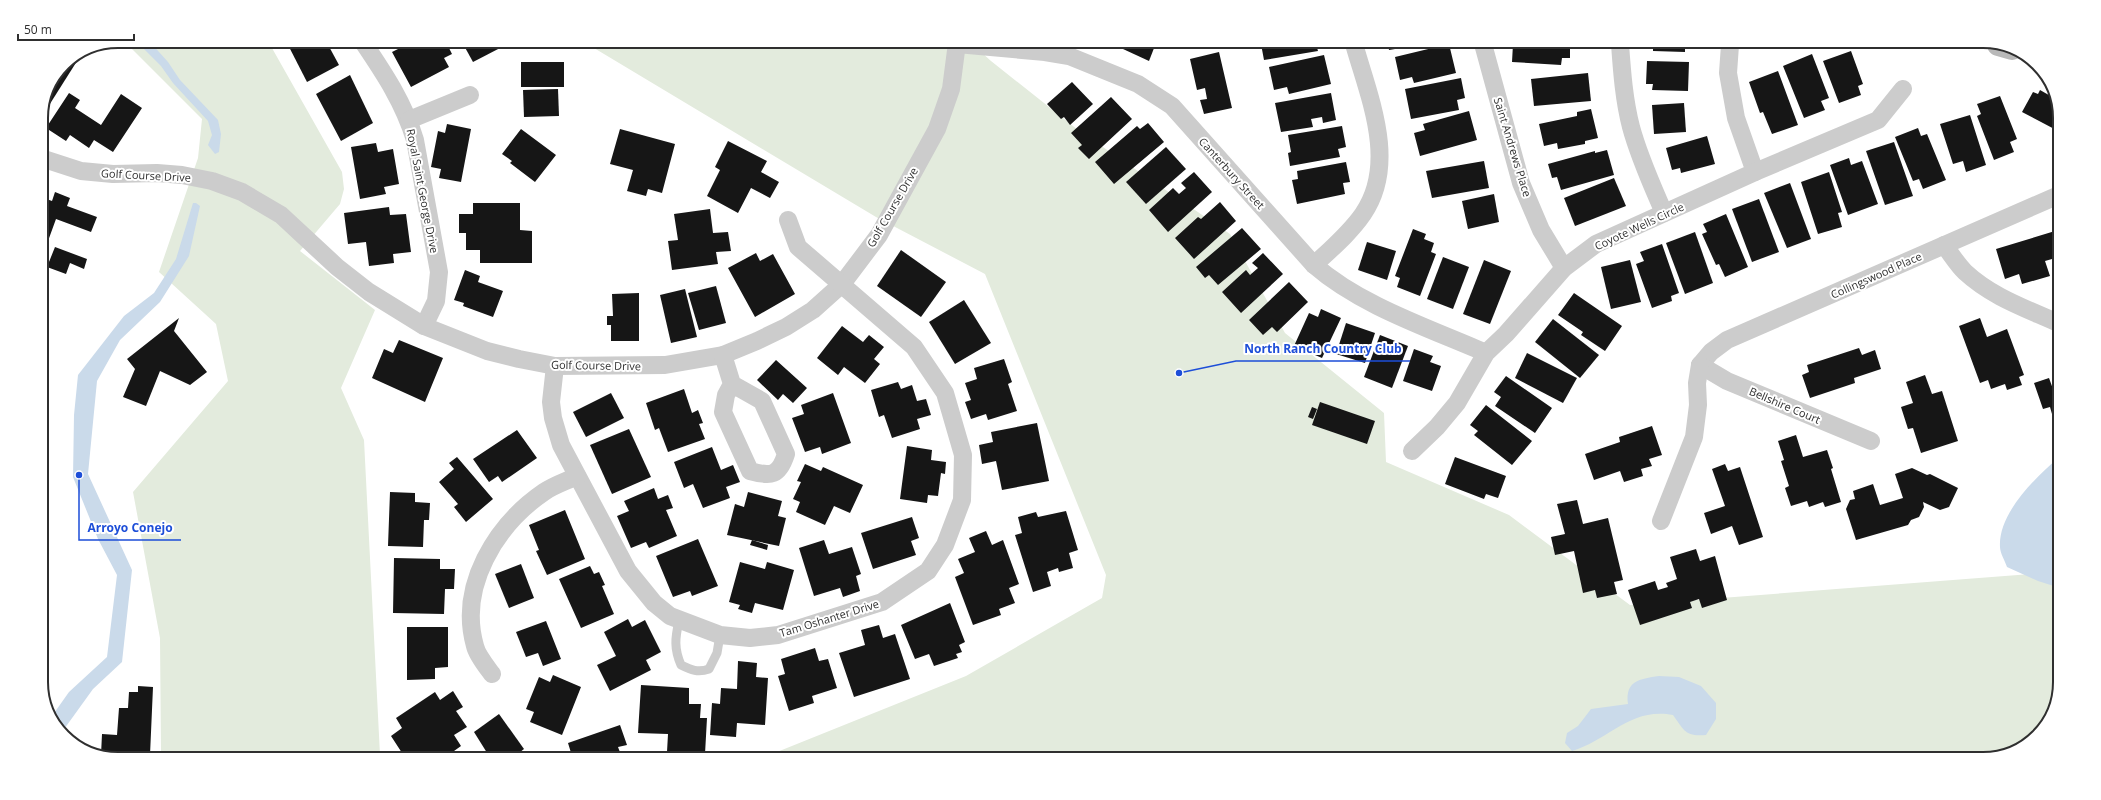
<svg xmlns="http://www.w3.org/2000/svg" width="2101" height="800" viewBox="0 0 2101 800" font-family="'Open Sans',sans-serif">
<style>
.green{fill:#e3ebdd}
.water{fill:#cadaea}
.building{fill:#161616}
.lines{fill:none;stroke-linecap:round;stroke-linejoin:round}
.service{stroke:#ccc;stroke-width:9}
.minor{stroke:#ccc;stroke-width:18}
.secondary{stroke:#b9b9b9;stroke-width:22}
.labels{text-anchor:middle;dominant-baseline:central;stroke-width:4;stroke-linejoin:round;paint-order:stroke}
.street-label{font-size:11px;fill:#2f2f2f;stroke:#fff}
.rim{fill:none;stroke:#2f2f2f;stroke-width:2}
.leader{fill:none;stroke:#1d4ed8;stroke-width:1.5}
.callout-dot{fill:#1d4ed8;stroke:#fff;stroke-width:1.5}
.callout-label{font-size:12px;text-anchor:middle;font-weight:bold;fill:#1d4ed8;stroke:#fff;stroke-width:4;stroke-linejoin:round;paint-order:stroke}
</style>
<rect width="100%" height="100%" fill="#fff"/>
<g class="green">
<path d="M124,41H268L342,172L344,189L340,204L300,251L375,310L341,388L364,440L380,755H161L160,638L133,492L228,381L216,324L159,272L198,158L202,119Z"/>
<path d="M577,42L971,43L991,61L1078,130L1230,234L1285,333L1384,413L1386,462L1509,515L1630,605L2057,572L2056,707L2030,743L1983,759L767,756L966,676L1102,598L1106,575L985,274L876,217L589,45Z"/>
</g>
<g class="water">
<path d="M150,42L168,62L180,80L218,120L221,134L219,152L215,154L208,145L212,135L208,121L173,83L161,66L142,47L144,43Z"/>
<path d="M193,203H196L200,206L189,256L160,302L120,340L97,381L88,474L132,570L122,662L93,689L62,732L57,729L52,716L69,692L107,657L117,575L98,539L73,477L74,415L78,375L124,316L154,293L176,259Z"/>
<path d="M2057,459V587L2038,581L2007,567C2005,561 2000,553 2000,547C1998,514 2034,479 2057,459Z"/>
<path d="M1659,676L1679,677L1701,686L1716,703V719L1706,735C1685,737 1684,730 1673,715C1630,707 1609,740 1572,751L1565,743L1567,733L1578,726L1591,709L1628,704C1625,681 1639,679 1659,676Z"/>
</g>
<g class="building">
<path d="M286,41H326L339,65L307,82Z"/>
<path d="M412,42H446L452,54L444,58L449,67L411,87L392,52Z"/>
<path d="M462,42H499L502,47L473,62Z"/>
<path d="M1110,43H1156L1149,61Z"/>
<path d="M1261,44H1316L1318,51L1264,60Z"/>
<path d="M1388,44H1419V45L1389,50Z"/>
<path d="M1449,44L1456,73L1414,83L1412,77L1400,80L1395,57Z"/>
<path d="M1513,44H1570V58H1562L1561,65L1512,62Z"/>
<path d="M1653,44H1685V52L1653,51Z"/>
<path d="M84,50L41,118L47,89L64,64Z"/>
<path d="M1851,51L1863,84L1858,86L1861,95L1839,103L1823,61Z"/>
<path d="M1219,52L1232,108L1204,114L1200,100L1207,99L1205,88L1197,90L1190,59Z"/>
<path d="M1812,54L1829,98L1821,101L1825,110L1804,118L1783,66Z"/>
<path d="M1324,55L1331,84L1289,94L1287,87L1274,90L1269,67Z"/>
<path d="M1647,61L1689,62L1688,91L1652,90L1653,84H1646Z"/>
<rect x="521" y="62" width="43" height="25"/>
<path d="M1778,71L1798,125L1772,134L1763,112L1760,113L1749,82Z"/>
<path d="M1588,73L1591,101L1534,106L1531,79Z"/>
<path d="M350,75L373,123L341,141L316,94Z"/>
<path d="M1461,78L1465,98L1457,100L1459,110L1411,119L1405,89Z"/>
<path d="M1072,82L1093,104L1070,125L1064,117L1061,119L1047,104Z"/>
<path d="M558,89L559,116L524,117L523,90Z"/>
<path d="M2040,90L2054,98L2060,113V132L2022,112L2033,92L2038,94Z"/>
<path d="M69,93L80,100L75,108L101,125L121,94L142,108L113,152L94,140L89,148L70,135L66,141L46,128Z"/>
<path d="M1331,93L1336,120L1323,123L1322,117L1311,119L1313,127L1281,132L1275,103Z"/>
<path d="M2000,96L2017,139L2010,142L2014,152L1994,160L1977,116L1981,114L1977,104Z"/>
<path d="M1111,97L1132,119L1089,159L1078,148L1082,145L1071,133Z"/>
<path d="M1684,103L1686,132L1654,134L1652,105Z"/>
<path d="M1591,109L1598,138L1585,141V144L1558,149L1557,143L1544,146L1539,124L1577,116V112Z"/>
<path d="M1469,111L1477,140L1420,156L1414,133L1425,130L1423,124Z"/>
<path d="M1970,115L1986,165L1966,172L1963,161L1953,164L1940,124Z"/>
<path d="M1148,123L1164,142L1114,184L1095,162L1137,126L1140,129Z"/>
<path d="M447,124L471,129L461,182L439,178L441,169L431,167L438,131L445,133Z"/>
<path d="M1342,126L1346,147L1338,149L1340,157L1290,166L1288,153L1291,152L1288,135Z"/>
<path d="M1918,128L1921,136L1927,134L1946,180L1923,189L1919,179L1913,181L1895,137Z"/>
<path d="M521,129L556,155L535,182L510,163L512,161L502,154Z"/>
<path d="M620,129L675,144L662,193L648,189L646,196L627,191L633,170L610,164Z"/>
<path d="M1707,136L1715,164L1681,173L1680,168L1672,170L1666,148Z"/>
<path d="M728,141L767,161L761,172L779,182L770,198L751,188L738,213L707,196L720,170L715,167Z"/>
<path d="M1894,142L1913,196L1885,205L1866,151Z"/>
<path d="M376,143L378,152L393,149L399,184L384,187L386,194L360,199L351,147Z"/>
<path d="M1166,147L1186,169L1146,204L1126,182Z"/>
<path d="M1607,150L1614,175L1561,190L1557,177L1552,178L1548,164L1595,151V153Z"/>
<path d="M1849,158L1851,165L1862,161L1878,204L1848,215L1830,165Z"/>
<path d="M1484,161L1489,188L1432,198L1426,171Z"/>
<path d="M1346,162L1350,182L1343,183L1345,194L1297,204L1292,180L1298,179L1297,171Z"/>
<path d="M1194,172L1212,192L1168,232L1149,210L1173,188L1179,194L1186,188L1181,183Z"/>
<path d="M1829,172L1842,212L1838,213L1842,227L1818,234L1801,182Z"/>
<path d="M1614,178L1626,206L1575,226L1564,198Z"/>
<path d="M1790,183L1811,239L1787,248L1764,193Z"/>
<path d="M55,192L70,198L67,206L97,217L91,232L56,219L48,241L41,238V197L52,201Z"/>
<path d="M1494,194L1499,222L1468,229L1462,201Z"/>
<path d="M1759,199L1779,252L1752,262L1732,209Z"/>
<path d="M1220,202L1236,221L1194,259L1175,238L1198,217L1201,219Z"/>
<path d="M473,203H520V230L532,231V263H480V250H466V233H459V214H473Z"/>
<path d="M389,207L390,215L406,214L411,252L393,254L394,263L369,266L366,242L348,244L344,213Z"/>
<path d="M710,209L713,233L728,232L731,251L716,252L718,264L672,270L668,241L678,240L674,214Z"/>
<path d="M1726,214L1748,267L1725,277L1719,264L1716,265L1702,234L1707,232L1703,224Z"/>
<path d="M1242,228L1261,249L1218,285L1209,275L1205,278L1196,267Z"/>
<path d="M1413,229L1426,234L1424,239L1434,243L1431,252L1436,254L1420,296L1397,287L1400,278L1395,276Z"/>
<path d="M2055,231L2056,235L2059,234V257L2045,261L2050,276L2022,284L2019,274L2005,279L1996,249Z"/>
<path d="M1695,232L1713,283L1685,294L1666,243Z"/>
<path d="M1367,242L1396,251L1387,280L1358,270Z"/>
<path d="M1662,244L1679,293L1671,296L1672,301L1652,308L1636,264L1644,261L1640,252Z"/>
<path d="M55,247L87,259L84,269L70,263L66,274L47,267Z"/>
<path d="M901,250L946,282L921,317L877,286Z"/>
<path d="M756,253L760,261L773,254L795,294L755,317L728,268Z"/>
<path d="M1263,253L1283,274L1241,313L1222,292L1246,270L1250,275L1258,268L1252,263Z"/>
<path d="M1443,257L1469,267L1453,309L1427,299Z"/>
<path d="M1484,260L1511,271L1490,324L1463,314Z"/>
<path d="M1630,260L1641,302L1611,309L1601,267Z"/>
<path d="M465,270L480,276L478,282L503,291L493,317L463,306L464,303L454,300Z"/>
<path d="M1289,282L1308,302L1277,332L1272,327L1263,335L1249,320Z"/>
<path d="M716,286L726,323L699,330L688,293Z"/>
<path d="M685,289L697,337L671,343L660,295Z"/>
<path d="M639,293V341H611V325H607V316H613L612,294Z"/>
<path d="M1574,293L1622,326L1605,351L1581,335L1583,332L1558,315Z"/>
<path d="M964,300L991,343L955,364L929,322Z"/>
<path d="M1321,309L1341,318L1322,358L1294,346L1309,313L1318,317Z"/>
<path d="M179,318L174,331L207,372L190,385L160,371L146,406L123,397L135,369L127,359Z"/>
<path d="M1980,318L1987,337L2007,329L2024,375L2019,377L2022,385L2007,390L2005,384L1991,389L1988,380L1980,383L1959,326Z"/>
<path d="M1553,319L1599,355L1580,378L1535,342Z"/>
<path d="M1346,323L1375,333L1365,363L1336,354Z"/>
<path d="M842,326L863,342L869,335L884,347L874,359L880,364L865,383L844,367L838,375L817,358Z"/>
<path d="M1380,335L1408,346L1392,388L1364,377Z"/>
<path d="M399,340L443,358L425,402L372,378L384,349L393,353Z"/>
<path d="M1859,348L1862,355L1875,350L1881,369L1854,378L1855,383L1810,398L1802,375L1809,372L1807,365Z"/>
<path d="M1414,349L1433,356L1430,362L1441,366L1432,391L1403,381Z"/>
<path d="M1527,353L1577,378L1563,403L1515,378Z"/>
<path d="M1004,359L1012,382L1008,384L1017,411L988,420L986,414L971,419L965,402L971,400L965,383L977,379L974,368Z"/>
<path d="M776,360L807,388L793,403L783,394L778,400L757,380Z"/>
<path d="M1925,375L1932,394L1942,391L1958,441L1921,453L1913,428L1908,429L1901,407L1913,403L1906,382Z"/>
<path d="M1506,376L1552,408L1535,433L1495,406L1501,397L1494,392Z"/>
<path d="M2049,378L2053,389L2058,388V412L2052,414L2050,407L2043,409L2034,383Z"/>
<path d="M898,382L901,389L912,385L917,401L926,399L931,415L917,419L920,429L892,438L884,415L879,417L871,390Z"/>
<path d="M684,389L692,413L698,410L703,423L699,424L705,439L668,452L659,428L655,430L646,403Z"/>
<path d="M611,393L624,418L586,437L573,412Z"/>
<path d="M833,393L851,443L822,454L820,447L805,452L792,418L804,414L801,405Z"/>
<path d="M1320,402L1375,421L1367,444L1312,425Z"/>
<path d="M1486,405L1532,441L1512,465L1474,435L1478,431L1470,425Z"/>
<path d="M1312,407L1317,409L1313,419L1308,417Z"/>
<path d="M1037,423L1049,481L1002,490L996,461L982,464L979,445L993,442L991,432Z"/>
<path d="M1652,426L1662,455L1649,459L1652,466L1641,469L1643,476L1624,482L1620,471L1594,480L1585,454L1620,442L1619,437Z"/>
<path d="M629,429L651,477L612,494L590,445Z"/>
<path d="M517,430L537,458L502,482L498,476L489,482L473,459Z"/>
<path d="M1796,435L1803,457L1827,450L1833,468L1831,469L1841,502L1825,507L1823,502L1809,507L1807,501L1791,506L1785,488L1789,486L1781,461L1784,460L1778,441Z"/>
<path d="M907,446L932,450L931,460L946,462L945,474L941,473L938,496L928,495L927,503L900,499Z"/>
<path d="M712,447L721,470L733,465L740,482L726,487L730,498L703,508L693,484L684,488L674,462Z"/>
<path d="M457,457L493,499L466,522L454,507L458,504L439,482L454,469L449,463Z"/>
<path d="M1455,457L1506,476L1498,498L1486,494L1484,499L1445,484Z"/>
<path d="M805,464L821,471L823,467L863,485L850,513L834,506L825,525L796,512L800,502L793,499L801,482L797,481Z"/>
<path d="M1725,464L1728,471L1740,467L1763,537L1739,545L1732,526L1711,534L1704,513L1725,506L1712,469Z"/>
<path d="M1912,468L1927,475L1930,474L1958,488L1949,507L1940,510L1923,502L1924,507L1919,517L1911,520L1908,525L1856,540L1846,509L1850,500L1855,499L1853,491L1873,484L1880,505L1903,498L1895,474Z"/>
<path d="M654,488L658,499L668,495L673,508L666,510L677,536L649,548L646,542L631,548L617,516L629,511L624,501Z"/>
<path d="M390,492L415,493V502L430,503L429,520H424L423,547L388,546Z"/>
<path d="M748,492L782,501L778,516L786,518L779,546L727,535L735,504L744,507Z"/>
<path d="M1577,500L1583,524L1608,518L1623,580L1614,582L1617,594L1597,598L1595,590L1583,593L1574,551L1555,555L1551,537L1565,534L1557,504Z"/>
<path d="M565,510L585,559L547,575L536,551L539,550L529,525Z"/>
<path d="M1066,511L1078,550L1069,553L1073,568L1059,572L1058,568L1047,572L1051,586L1033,592L1015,535L1022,533L1018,517L1036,512L1038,517Z"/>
<path d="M912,517L919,538L911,541L916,555L873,569L861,533Z"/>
<path d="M986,531L992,545L1003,540L1019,584L1009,588L1015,603L999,609L1001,615L973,625L955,577L964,573L958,559L975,552L969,538Z"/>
<path d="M698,539L718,586L692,596L690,591L673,597L656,556Z"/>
<path d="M752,540L768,545L767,550L750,545Z"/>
<path d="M824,540L829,554L852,547L861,574L856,576L860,591L843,597L840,588L814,596L799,548Z"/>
<path d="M1696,549L1700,561L1715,556L1727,600L1702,608L1699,599L1690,602L1692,608L1640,625L1628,590L1655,581L1658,590L1668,587L1666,583L1677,579L1670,557Z"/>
<path d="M394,558L440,559V569H455L454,589H445L444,614L393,613Z"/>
<path d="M740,562L765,569L767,562L794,570L783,610L755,603L752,613L738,609L740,605L729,602Z"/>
<path d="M521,564L534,598L509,608L495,574Z"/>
<path d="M590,566L594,574L599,572L605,585L602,586L614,614L581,628L559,579Z"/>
<path d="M950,603L965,642L959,645L962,652L956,654L958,658L934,666L929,654L915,659L901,625Z"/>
<path d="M628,619L632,627L645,620L661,652L646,660L651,670L610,691L597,665L616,656L604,632Z"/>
<path d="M546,621L561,659L543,666L538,653L526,657L516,632Z"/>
<path d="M879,625L883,638L895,634L910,679L854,697L839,653L865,645L861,630Z"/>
<path d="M407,627H448V667L435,668V679L407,680Z"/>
<path d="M815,648L819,661L828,659L837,688L812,696L814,703L789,711L778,676L785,674L781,659Z"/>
<path d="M738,661L757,663L756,677L768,678L765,725L737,723L736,737L710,735L712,703L720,704L721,688L737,689Z"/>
<path d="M553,675L581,687L562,735L530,722L534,712L526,709L539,677L550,682Z"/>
<path d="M641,685L689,688V704H701L700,718H707L705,754L667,752L668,734L638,733Z"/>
<path d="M138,686L153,687L150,755H101L102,734L117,735L119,708H128L129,692H138Z"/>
<path d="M453,691L463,707L456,711L467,727L454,735L461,746L447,756H404L391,736L402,728L396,718L435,692L440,700Z"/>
<path d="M499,714L524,749L515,756H489L474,732Z"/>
<path d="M620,725L627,745L618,747L621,755L572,756L568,743Z"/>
</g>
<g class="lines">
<path class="service" d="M679,621C675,638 674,649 681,665C691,670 698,673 709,669L717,653L720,635"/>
<g class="minor">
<path d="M363,42C384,73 404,103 415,140L439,272L436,301L424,326"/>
<path d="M957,44L1045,52L1069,56L1138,84L1172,106L1314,265C1361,306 1429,328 1486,353"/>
<path d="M1483,44L1521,183L1541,230L1564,268"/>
<path d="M1620,44C1622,72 1624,100 1631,127C1639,157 1652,185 1664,213"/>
<path d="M1730,45L1728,73L1736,118L1755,172"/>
<path d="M409,120L470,95"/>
<path d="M41,158L81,171L113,174L157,173L182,175L212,181L242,192L281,215L337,267L369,292L424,326L487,351L519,359L555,366L665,365L723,355L757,341L786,327L813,310L842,284L879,235L937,129L951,89L957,43"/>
<path d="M1944,245C1951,254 1957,264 1965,272C1992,297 2025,308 2058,323"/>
<path d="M1314,265C1331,249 1350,233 1363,214C1398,163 1369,97 1354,44"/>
<path d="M723,355L732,384L762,401L786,454C779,476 771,477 750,471L723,412L726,395L732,384"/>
<path d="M1700,365L1711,352L1727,340L2059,195"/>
<path d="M1700,365L1727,381L1871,441"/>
<path d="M555,366L551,402L553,418L561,445L628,571L654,603L670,616L720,635L750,638L778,635L882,602L928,571L945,545L962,500L963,455L945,393L914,347L798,247L788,220"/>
<path d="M1412,451L1437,427L1457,403L1486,353L1506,334L1564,268L1596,244L1755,172L1878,120L1903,89"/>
<path d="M1661,521L1694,437L1698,405L1697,383L1700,365"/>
<path d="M492,674C486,666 477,655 475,646C458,586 496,525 544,492C554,485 567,481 577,476"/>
</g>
<path class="secondary" d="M1998,45L2012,49"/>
</g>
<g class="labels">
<g class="street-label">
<text transform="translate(1513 147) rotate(73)">Saint Andrews Place</text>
<text transform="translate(1232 173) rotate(48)">Canterbury Street</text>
<text transform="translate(146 175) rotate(3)">Golf Course Drive</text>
<text transform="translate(423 191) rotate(79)">Royal Saint George Drive</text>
<text transform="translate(892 207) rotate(-60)">Golf Course Drive</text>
<text transform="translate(1639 226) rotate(-25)">Coyote Wells Circle</text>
<text transform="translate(1876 275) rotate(-24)">Collingswood Place</text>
<text transform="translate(596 365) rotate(1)">Golf Course Drive</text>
<text transform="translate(1785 405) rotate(23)">Bellshire Court</text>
<text transform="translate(829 618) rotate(-17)">Tam Oshanter Drive</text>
</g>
</g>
<path d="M0 0H2101V800H0ZM118 48H1983A70 70 0 0 1 2053 118V682A70 70 0 0 1 1983 752H118A70 70 0 0 1 48 682V118A70 70 0 0 1 118 48Z" fill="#fff" fill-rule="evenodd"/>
<path class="rim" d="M118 48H1983A70 70 0 0 1 2053 118V682A70 70 0 0 1 1983 752H118A70 70 0 0 1 48 682V118A70 70 0 0 1 118 48Z"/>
<path class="leader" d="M1179 373L1236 361H1410M79 475L79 540H181"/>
<g class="callout-dot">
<circle cx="1179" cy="373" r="4"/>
<circle cx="79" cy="475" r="4"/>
</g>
<g class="callout-label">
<text x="1323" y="353">North Ranch Country Club</text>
<text x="130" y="532">Arroyo Conejo</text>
</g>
<path d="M18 34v6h116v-6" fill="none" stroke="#2f2f2f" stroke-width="2"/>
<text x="24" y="34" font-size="12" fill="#2f2f2f" stroke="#ffffff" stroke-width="3" paint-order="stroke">50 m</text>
</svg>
